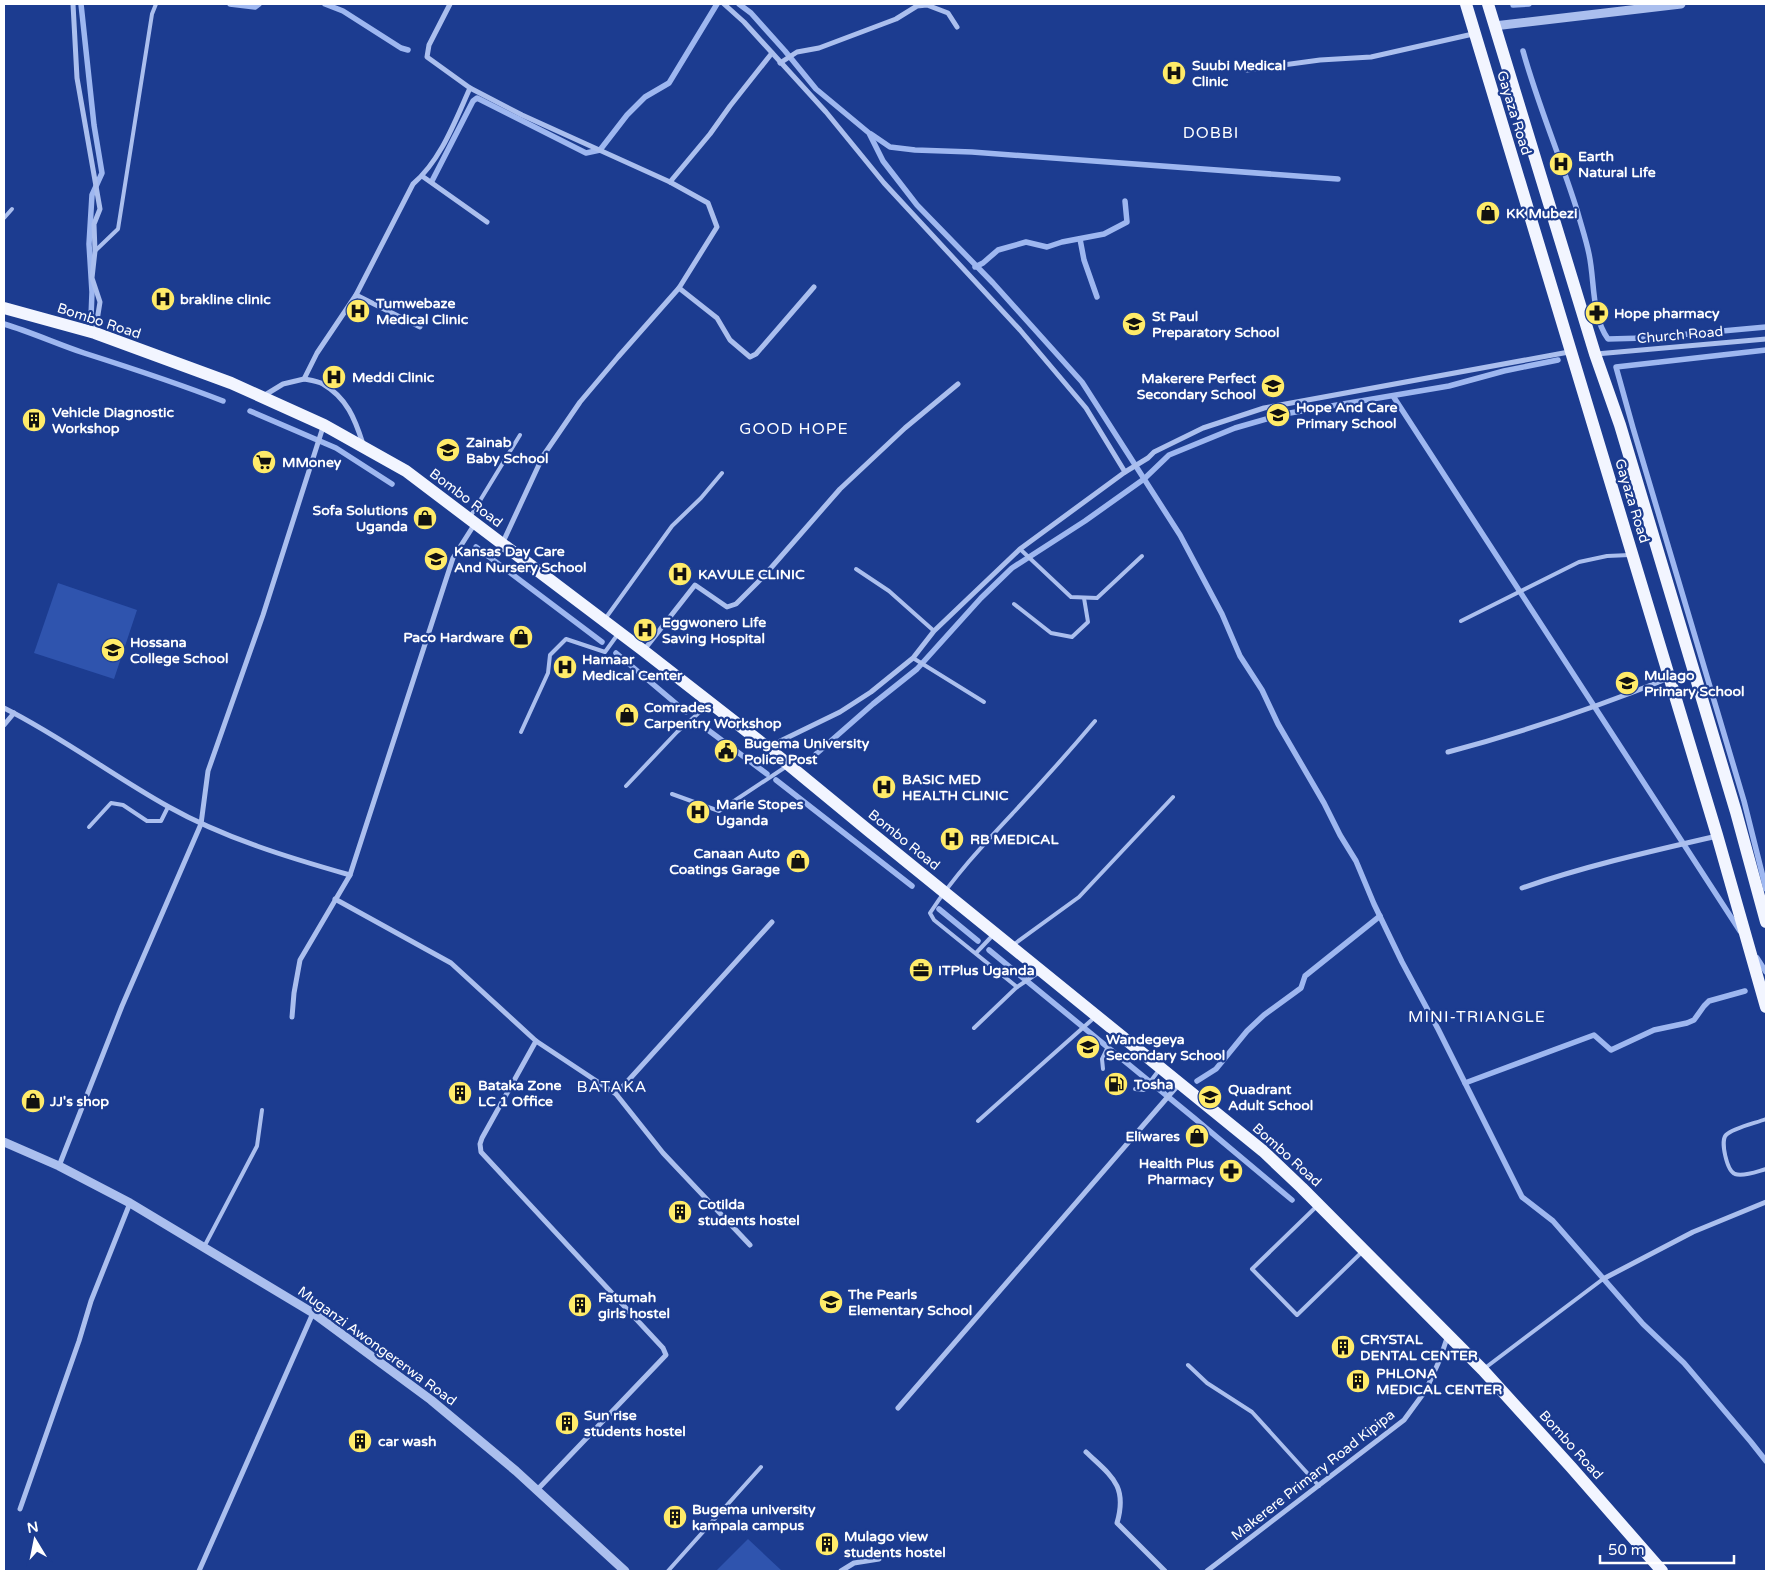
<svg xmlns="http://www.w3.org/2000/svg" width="1770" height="1575" viewBox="0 0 1770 1575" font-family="'Varela Round',sans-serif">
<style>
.green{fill:#2f54ae}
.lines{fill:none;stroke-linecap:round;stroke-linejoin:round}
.stream{stroke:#9eb7f0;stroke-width:5.5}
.service{stroke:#abbfee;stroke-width:4}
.minor{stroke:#abbfee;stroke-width:5}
.tertiary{stroke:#abbfee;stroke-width:9}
.primary{stroke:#f2f5ff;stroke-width:12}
.labels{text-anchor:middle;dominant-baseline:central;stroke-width:4.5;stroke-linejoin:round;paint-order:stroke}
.poi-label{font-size:14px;font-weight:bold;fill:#fff;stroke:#1c3c90;text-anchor:start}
.street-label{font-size:14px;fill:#fff;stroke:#1c3c90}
.quarter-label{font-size:16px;letter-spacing:1px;fill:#fff;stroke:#1c3c90}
</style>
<rect width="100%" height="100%" fill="#1c3c90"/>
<g class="green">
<path d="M58,583L137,610L114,679L34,653Z"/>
<path d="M748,1539L782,1571H716Z"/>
</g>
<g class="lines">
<g class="stream">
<path d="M81,4L94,125L102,173L92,195L89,244L92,292L91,317"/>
<path d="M230,4L255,7L259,4"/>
<path d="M325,4L343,11L401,48L408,50"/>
<path d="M739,4L751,13L785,51L816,89L869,133L883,161L917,205L993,283L1082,382L1180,535L1222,614L1240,656L1262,690L1278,724L1324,803L1340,835L1356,861L1374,904L1402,962L1438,1029L1522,1197L1553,1221L1643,1324L1684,1363L1751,1442L1766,1461"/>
<path d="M1513,5L1529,4"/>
<path d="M1523,51C1538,105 1560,156 1577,210C1581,225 1586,239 1589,254C1595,282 1591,315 1608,339L1645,338L1766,327"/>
<path d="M871,134L890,147L915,150L972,152L1338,179"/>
<path d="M432,181L473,101L477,98L586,153L600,150L627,115L645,97L669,83L717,4"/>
<path d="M1080,239L1084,260L1097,297"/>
<path d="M975,267L983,263L998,250L1026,242L1047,247L1062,242L1104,234L1127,222L1125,201"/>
<path d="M4,324C31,332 57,344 84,353C131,368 177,383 223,401"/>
<path d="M1766,350L1616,367L1633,428L1744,801L1766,889"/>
<path d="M1393,396L1740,931"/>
<path d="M250,411L336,448L392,484"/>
<path d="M476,547L602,642"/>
<path d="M616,653L686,712"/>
<path d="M708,730L767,774"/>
<path d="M816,754L873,704L917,669L981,598L1012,568L1085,521L1144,479L1169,455L1235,428L1284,414L1449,386L1504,371L1558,360"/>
<path d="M776,780L912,886"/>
<path d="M939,909L978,941"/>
<path d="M989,950L1194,1118L1292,1200"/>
<path d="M1757,958L1766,972"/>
<path d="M1197,1081L1216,1069L1247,1031L1264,1015L1301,988L1305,976L1380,916"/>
<path d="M1465,1083L1594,1035L1611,1050L1654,1030L1687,1023L1694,1020L1704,1006L1709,1001L1745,991"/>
</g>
<g class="service">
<path d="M4,218L12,209"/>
<path d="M95,251L118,229L152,14L156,4"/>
<path d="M470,517L520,435"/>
<path d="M1020,549L1071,597L1097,598L1142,556"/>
<path d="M856,569L889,591L934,631"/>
<path d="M1014,604L1051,633L1072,637L1088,622L1084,598"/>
<path d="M605,619L672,526L701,498L722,473"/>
<path d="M1461,621L1579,562L1607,556L1630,555"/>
<path d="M913,658L984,702"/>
<path d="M521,732L548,673L550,655L566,639L605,652L618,634"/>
<path d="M626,786L677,732L709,704"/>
<path d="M672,794L719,811L787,766"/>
<path d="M89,827L111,803L123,805L147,821H161L168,807"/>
<path d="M1013,945L1079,897L1173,797"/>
<path d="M976,953L994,934"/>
<path d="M1038,973L1017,987L934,920L930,913C954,876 984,844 1013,813C1041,783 1068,753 1095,721"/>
<path d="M974,1028L1017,987"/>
<path d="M1103,1069L1102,1059L1114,1034"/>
<path d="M1135,1089L1144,1090L1159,1070"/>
<path d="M1766,1119C1756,1123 1733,1128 1726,1135C1720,1141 1727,1171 1735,1174C1744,1177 1758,1171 1766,1169"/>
<path d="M978,1121L1095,1017"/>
<path d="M1317,1206L1252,1269L1297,1315L1363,1251"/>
<path d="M204,1247L257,1146L262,1110"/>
<path d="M1188,1365L1207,1383L1252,1412L1319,1486"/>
<path d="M1485,1368L1603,1279"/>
<path d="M668,1571L761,1467"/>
</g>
<g class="minor">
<path d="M73,4L77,78L100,209L94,224L95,251L92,278L100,302L95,333"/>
<path d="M450,4L429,45L427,57L470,88L522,115L670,182L708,203L717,227L679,288L618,357L580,402L543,456L503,542"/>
<path d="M724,4L744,22L826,112L884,183L1020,330L1086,408L1125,472"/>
<path d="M780,63L797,52L819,48L896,19L917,6L927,5L948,13L957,27"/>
<path d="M1247,70L1320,60L1371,57L1473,34"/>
<path d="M422,176L487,222"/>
<path d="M670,182L710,134L730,106L772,53"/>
<path d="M679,288L717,318L730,340L750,357L756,354L814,287"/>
<path d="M356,295L420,327"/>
<path d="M1596,354L1766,339"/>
<path d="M304,379C309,380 317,381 323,384C347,398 355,419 363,444"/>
<path d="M265,395L283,384L304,379L317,353L356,295L413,184C441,160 455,121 470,88"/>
<path d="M644,650L695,585L727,607L736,604L763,577L840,489L905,428L958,384"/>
<path d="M4,708C62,737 113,776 169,807C224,838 290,858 350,875"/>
<path d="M4,725L14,713"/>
<path d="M768,747L840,712L871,692L913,658L934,631L1020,549L1125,472L1148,458L1154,452L1203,428L1264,408L1569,352"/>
<path d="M1448,752C1523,732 1597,707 1669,678"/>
<path d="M1522,888C1585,866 1652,851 1717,836"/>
<path d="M335,899L451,963L536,1041L616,1094L663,1153L750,1245"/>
<path d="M292,1017L294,993L300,960L350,875L453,558L474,525"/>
<path d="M536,1041L482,1138L480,1144L481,1152L663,1348L666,1355L537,1490"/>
<path d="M616,1094L772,922"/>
<path d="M59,1166L122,1006L201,824L208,771L263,615L323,427"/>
<path d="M1603,1279L1693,1232L1766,1202"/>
<path d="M898,1408L1179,1084"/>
<path d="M1086,1452C1111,1476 1128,1485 1117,1523L1165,1571"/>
<path d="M20,1509L79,1341L91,1301L130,1203"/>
<path d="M199,1571L313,1313"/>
<path d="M841,1571L854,1563L879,1559"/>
<path d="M1207,1571L1404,1420L1426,1390L1440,1359L1448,1335"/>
</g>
<g class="tertiary">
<path d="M1494,26L1681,4"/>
<path d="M4,1142L59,1166L130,1203L313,1313L431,1400L516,1471L625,1571"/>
</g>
<g class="primary">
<path d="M1466,4L1717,835L1766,1007"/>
<path d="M1488,4L1595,354L1620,425L1736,812L1766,922"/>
<path d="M4,308L95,333L231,383L324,425L406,471L644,651L767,747L869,831L1263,1151L1302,1188L1483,1370L1571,1467L1662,1571"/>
</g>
</g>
<defs>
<g id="hospital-disc" transform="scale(1.25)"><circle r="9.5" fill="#ffeb69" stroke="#1c3c90"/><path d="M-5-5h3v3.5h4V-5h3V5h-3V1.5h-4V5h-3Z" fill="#111"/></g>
<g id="shop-disc" transform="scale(1.25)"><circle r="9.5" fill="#ffeb69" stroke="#1c3c90"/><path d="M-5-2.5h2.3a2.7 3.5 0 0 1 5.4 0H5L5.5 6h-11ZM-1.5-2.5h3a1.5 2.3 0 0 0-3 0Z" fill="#111"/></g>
<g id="pharmacy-disc" transform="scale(1.25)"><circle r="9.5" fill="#ffeb69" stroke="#1c3c90"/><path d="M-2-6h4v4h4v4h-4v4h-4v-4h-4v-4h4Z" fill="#111"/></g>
<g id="school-disc" transform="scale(1.25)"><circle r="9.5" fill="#ffeb69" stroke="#1c3c90"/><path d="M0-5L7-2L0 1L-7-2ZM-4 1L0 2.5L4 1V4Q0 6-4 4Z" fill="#111"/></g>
<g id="building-disc" transform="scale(1.25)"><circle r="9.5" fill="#ffeb69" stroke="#1c3c90"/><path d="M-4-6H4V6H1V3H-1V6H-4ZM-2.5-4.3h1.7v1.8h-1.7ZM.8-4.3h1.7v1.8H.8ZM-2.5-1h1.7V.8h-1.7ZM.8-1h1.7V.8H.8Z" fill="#111"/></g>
<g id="supermarket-disc" transform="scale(1.25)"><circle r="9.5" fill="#ffeb69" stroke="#1c3c90"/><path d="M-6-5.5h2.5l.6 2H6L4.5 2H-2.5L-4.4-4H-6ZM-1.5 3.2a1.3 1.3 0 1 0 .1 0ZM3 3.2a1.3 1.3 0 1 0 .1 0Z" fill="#111"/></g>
<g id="civic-disc" transform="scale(1.25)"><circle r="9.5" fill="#ffeb69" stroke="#1c3c90"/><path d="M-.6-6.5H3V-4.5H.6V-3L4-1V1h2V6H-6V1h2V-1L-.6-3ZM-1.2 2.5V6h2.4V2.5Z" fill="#111"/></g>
<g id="office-disc" transform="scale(1.25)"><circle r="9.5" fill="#ffeb69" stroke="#1c3c90"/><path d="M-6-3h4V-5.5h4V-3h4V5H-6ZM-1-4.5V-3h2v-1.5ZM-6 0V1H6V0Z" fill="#111"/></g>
<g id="fuel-disc" transform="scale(1.25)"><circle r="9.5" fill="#ffeb69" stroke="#1c3c90"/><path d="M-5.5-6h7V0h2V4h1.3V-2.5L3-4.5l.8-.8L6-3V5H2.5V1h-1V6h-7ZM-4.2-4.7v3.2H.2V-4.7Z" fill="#111"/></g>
<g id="university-disc" transform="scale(1.25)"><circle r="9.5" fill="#ffeb69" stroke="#1c3c90"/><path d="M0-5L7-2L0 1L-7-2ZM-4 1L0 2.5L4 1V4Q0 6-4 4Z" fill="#111"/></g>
</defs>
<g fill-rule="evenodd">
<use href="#hospital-disc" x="1174" y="73"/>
<use href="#hospital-disc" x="1561" y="164"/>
<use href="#shop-disc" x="1488" y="213"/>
<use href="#hospital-disc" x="163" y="299"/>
<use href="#hospital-disc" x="358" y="311"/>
<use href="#pharmacy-disc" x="1597" y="313"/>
<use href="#school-disc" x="1134" y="324"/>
<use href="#hospital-disc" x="334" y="377"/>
<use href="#school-disc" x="1273" y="386"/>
<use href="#school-disc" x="1278" y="415"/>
<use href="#building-disc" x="34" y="420"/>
<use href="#school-disc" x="448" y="450"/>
<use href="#supermarket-disc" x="264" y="462"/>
<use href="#shop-disc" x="425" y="518"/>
<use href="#school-disc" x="436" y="559"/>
<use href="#hospital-disc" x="680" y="574"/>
<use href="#hospital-disc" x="645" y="630"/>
<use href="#shop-disc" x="521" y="637"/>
<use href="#school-disc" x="113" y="650"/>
<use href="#hospital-disc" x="565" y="667"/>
<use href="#school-disc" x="1627" y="683"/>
<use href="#shop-disc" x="627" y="715"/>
<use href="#civic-disc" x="726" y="751"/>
<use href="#hospital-disc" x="884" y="787"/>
<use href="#hospital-disc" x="698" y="812"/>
<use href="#hospital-disc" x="952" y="839"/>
<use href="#shop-disc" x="798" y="861"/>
<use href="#office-disc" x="921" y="970"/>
<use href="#school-disc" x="1088" y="1047"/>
<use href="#fuel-disc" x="1116" y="1084"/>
<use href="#building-disc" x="460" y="1093"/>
<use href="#university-disc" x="1210" y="1097"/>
<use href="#shop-disc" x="33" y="1101"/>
<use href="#shop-disc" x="1197" y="1136"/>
<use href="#pharmacy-disc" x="1231" y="1171"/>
<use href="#building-disc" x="680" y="1212"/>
<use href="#school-disc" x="831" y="1302"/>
<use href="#building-disc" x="580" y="1305"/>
<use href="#building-disc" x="1343" y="1347"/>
<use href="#building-disc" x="1358" y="1381"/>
<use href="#building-disc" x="567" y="1423"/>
<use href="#building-disc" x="360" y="1441"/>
<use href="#building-disc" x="675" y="1517"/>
<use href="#building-disc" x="827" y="1544"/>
</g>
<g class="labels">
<g class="poi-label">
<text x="1192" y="65">Suubi Medical<tspan x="1192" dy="16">Clinic</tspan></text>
<text x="1578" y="156">Earth<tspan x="1578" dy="16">Natural Life</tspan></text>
<text x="1506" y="213">KK Mubezi</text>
<text x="180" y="299">brakline clinic</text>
<text x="376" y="303">Tumwebaze<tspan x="376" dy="16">Medical Clinic</tspan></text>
<text x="1614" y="313">Hope pharmacy</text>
<text x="1152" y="316">St Paul<tspan x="1152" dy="16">Preparatory School</tspan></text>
<text x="352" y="377">Meddi Clinic</text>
<text x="1256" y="378" text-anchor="end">Makerere Perfect<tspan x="1256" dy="16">Secondary School</tspan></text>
<text x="1296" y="407">Hope And Care<tspan x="1296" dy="16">Primary School</tspan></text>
<text x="52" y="412">Vehicle Diagnostic<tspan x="52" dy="16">Workshop</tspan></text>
<text x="466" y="442">Zainab<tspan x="466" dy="16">Baby School</tspan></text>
<text x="282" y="462">MMoney</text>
<text x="408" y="510" text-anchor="end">Sofa Solutions<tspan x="408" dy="16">Uganda</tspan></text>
<text x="454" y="551">Kansas Day Care<tspan x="454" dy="16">And Nursery School</tspan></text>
<text x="698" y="574">KAVULE CLINIC</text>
<text x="662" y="622">Eggwonero Life<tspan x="662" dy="16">Saving Hospital</tspan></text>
<text x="504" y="637" text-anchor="end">Paco Hardware</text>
<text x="130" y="642">Hossana<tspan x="130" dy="16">College School</tspan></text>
<text x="582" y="659">Hamaar<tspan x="582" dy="16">Medical Center</tspan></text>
<text x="1644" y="675">Mulago<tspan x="1644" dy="16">Primary School</tspan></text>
<text x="644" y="707">Comrades<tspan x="644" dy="16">Carpentry Workshop</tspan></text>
<text x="744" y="743">Bugema University<tspan x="744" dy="16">Police Post</tspan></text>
<text x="902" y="779">BASIC MED<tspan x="902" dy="16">HEALTH CLINIC</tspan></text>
<text x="716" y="804">Marie Stopes<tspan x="716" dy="16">Uganda</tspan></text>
<text x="970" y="839">RB MEDICAL</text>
<text x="780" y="853" text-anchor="end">Canaan Auto<tspan x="780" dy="16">Coatings Garage</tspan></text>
<text x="938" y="970">ITPlus Uganda</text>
<text x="1106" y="1039">Wandegeya<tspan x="1106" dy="16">Secondary School</tspan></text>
<text x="1134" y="1084">Tosha</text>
<text x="478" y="1085">Bataka Zone<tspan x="478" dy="16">LC 1 Office</tspan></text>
<text x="1228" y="1089">Quadrant<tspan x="1228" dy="16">Adult School</tspan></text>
<text x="50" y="1101">JJ's shop</text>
<text x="1180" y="1136" text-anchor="end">Eliwares</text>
<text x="1214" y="1163" text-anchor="end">Health Plus<tspan x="1214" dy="16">Pharmacy</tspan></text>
<text x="698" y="1204">Cotilda<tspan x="698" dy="16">students hostel</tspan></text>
<text x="848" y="1294">The Pearls<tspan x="848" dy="16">Elementary School</tspan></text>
<text x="598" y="1297">Fatumah<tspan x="598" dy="16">girls hostel</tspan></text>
<text x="1360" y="1339">CRYSTAL<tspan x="1360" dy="16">DENTAL CENTER</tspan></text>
<text x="1376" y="1373">PHLONA<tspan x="1376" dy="16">MEDICAL CENTER</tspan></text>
<text x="584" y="1415">Sun rise<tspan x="584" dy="16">students hostel</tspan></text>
<text x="378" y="1441">car wash</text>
<text x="692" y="1509">Bugema university<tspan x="692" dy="16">kampala campus</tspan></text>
<text x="844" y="1536">Mulago view<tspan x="844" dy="16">students hostel</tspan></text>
</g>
<g class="street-label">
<text transform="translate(1514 113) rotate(73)">Gayaza Road</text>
<text transform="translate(99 321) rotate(18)">Bombo Road</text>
<text transform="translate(1680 335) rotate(-5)">Church Road</text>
<text transform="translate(466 498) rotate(37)">Bombo Road</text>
<text transform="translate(1632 501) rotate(73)">Gayaza Road</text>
<text transform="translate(904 840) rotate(39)">Bombo Road</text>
<text transform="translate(1287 1155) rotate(42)">Bombo Road</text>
<text transform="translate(377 1346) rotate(36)">Muganzi Awongererwa Road</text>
<text transform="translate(1571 1445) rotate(48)">Bombo Road</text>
<text transform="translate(1313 1475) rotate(-38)">Makerere Primary Road Kipipa</text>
</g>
<g class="quarter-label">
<text x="1211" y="133">DOBBI</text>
<text x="794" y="429">GOOD HOPE</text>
<text x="1477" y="1017">MINI-TRIANGLE</text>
<text x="612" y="1087">BATAKA</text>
</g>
</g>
<rect width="1770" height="1575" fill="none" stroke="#ffffff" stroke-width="10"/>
<g transform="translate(35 1540) rotate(350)" stroke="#1c3c90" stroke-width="4" paint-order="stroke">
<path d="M0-4L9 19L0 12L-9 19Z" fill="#ffffff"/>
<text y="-8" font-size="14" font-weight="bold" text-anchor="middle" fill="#ffffff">N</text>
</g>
<path d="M1600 1555v8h134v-8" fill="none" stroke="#ffffff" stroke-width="2.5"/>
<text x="1608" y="1555" font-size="15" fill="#ffffff" stroke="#1c3c90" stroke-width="4" paint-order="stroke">50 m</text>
</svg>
